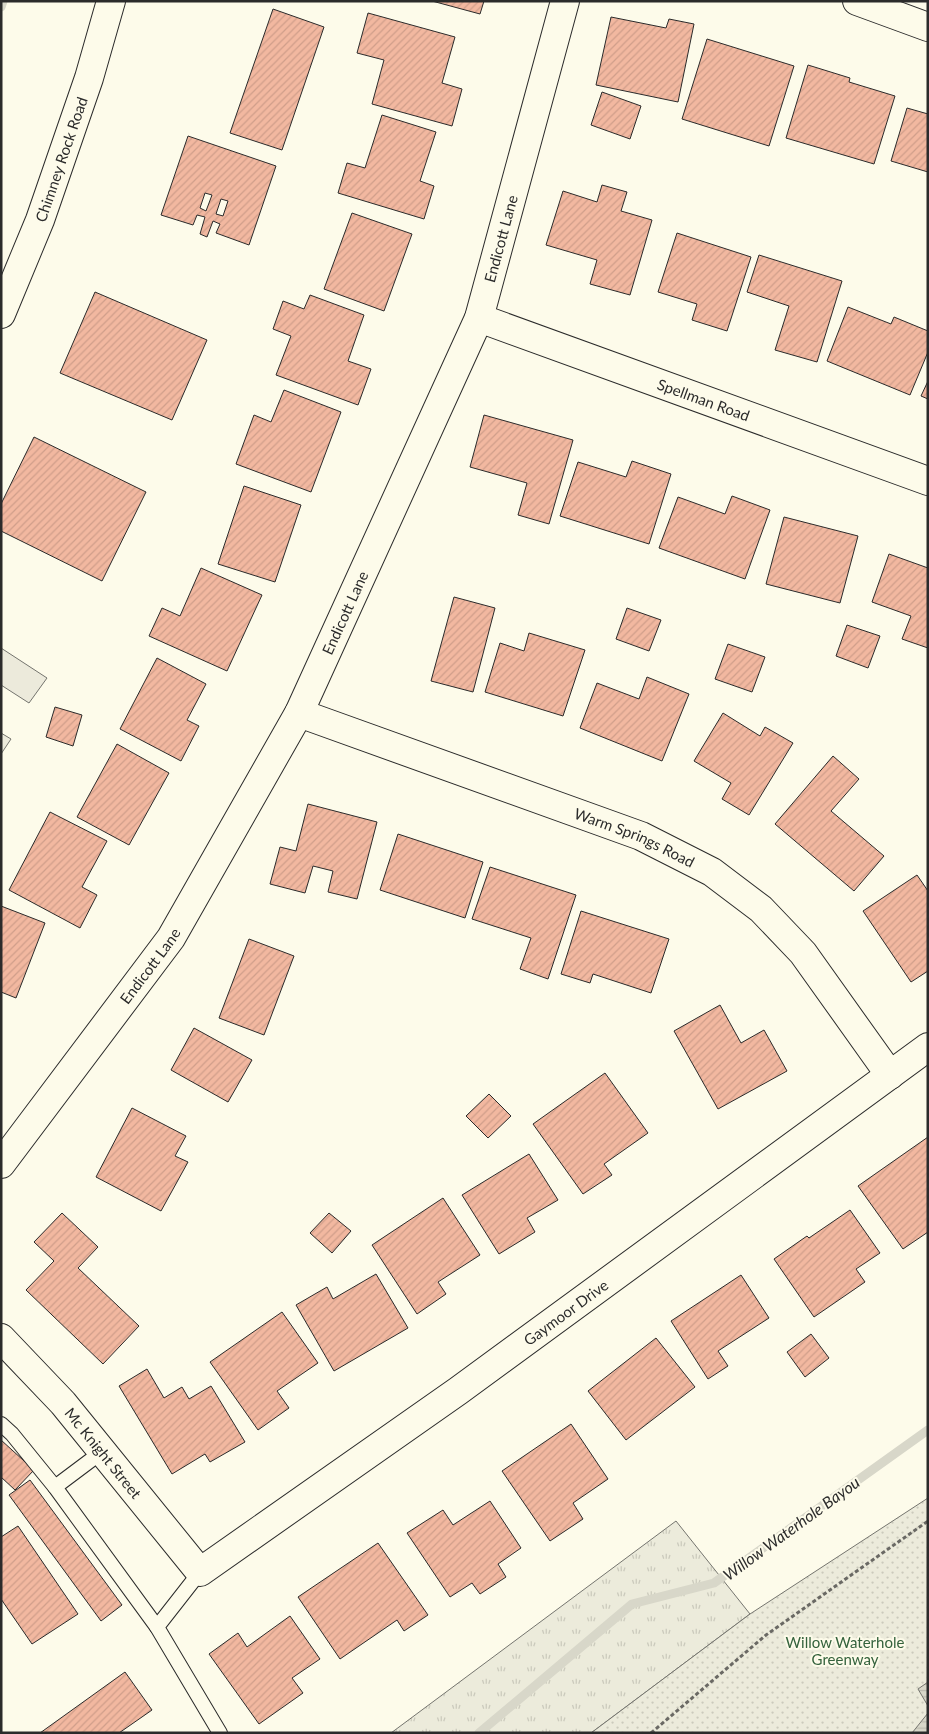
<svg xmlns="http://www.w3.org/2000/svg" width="929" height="1734" viewBox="0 0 929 1734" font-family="Lato,sans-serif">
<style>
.grass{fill:url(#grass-tufts);stroke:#74746e}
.park{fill:url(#park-dots);stroke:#74746e}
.parking{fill:#eceadb;stroke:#74746e}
.water{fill:url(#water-rules);stroke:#74746e}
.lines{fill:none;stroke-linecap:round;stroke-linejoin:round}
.stream{stroke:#d8d7c9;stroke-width:9}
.building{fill:url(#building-hatch);stroke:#2b2b2b;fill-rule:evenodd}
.service-casing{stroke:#2b2b2b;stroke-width:16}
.minor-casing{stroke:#2b2b2b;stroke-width:30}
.secondary-casing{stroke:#2b2b2b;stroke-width:30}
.path{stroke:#6a6964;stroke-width:3;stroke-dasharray:4 2.5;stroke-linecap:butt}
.service{stroke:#fdfbea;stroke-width:14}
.minor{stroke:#fdfbea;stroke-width:28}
.secondary{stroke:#fdfbea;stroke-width:28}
.labels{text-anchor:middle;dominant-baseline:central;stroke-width:4;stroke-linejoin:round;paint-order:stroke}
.street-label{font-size:15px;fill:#2b2b2b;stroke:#fdfbea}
.park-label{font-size:15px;fill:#34623c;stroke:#fdfbea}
.water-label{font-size:16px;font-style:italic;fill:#2b2b2b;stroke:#fdfbea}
</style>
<defs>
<pattern id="grass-tufts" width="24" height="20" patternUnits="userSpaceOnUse" patternTransform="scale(1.25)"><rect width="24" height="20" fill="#ecebdb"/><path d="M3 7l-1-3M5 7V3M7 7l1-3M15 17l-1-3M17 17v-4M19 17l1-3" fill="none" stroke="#cbcabc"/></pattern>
<pattern id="park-dots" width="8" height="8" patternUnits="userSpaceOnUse" patternTransform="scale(1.25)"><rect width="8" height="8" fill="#ecebdb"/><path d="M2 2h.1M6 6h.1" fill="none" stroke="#cbcabc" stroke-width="1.8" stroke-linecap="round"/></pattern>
<pattern id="water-rules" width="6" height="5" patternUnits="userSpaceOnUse" patternTransform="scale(1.25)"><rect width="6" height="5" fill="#d8d7c9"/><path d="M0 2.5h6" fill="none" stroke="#bab9ad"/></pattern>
<pattern id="building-hatch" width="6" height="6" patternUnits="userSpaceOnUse" patternTransform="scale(1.25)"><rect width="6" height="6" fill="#f2b8a0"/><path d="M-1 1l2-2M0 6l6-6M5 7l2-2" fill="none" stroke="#d09e8a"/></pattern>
</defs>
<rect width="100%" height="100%" fill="#fdfbea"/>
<path class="grass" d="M676,1521L750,1614L591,1733H391Z"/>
<path class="park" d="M928,1498V1733H591L750,1614Z"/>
<g class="parking">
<path d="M1,648L47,678L29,703L1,685Z"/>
<path d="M1,733L11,739L1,754Z"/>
</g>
<g class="water">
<path d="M928,1682V1706L918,1689Z"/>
<path d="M928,1713V1733H912Z"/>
</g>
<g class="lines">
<g class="stream">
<path d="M1,7L3,1"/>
<path d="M479,1733L632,1604L714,1583L928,1430"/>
</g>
</g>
<g class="building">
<path d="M432,1H484L480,14Z"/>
<path d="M273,9L324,27L282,150L230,133Z"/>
<path d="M368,13L455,37L442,83L462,89L452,126L372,104L384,60L357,53Z"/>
<path d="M611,17L666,28L669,19L694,24L678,102L596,85Z"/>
<path d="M707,39L794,66L769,146L682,119Z"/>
<path d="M808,65L850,78L849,82L895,96L874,164L786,138Z"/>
<path d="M602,92L641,106L630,139L591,125Z"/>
<path d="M907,108L928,114V172L891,161Z"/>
<path d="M382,115L436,132L420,181L434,186L424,219L338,193L347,163L365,168Z"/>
<path d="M188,136L276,166L249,245L216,233L220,224L213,221L207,237L200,234L205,217L197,215L193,225L161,215ZM205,193L212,195L206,211L200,208ZM221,199L228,201L223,216L216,214Z"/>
<path d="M602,185L627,192L621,211L652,220L630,295L590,284L597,260L546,245L563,191L597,202Z"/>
<path d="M352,213L412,234L384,311L324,289Z"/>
<path d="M677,233L751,257L727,331L692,320L697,304L658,292Z"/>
<path d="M759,255L842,281L817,362L775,350L789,306L747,292Z"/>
<path d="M95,292L207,340L172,420L60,373Z"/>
<path d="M310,295L364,315L348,361L371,369L358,405L276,375L291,336L273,329L283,301L304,309Z"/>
<path d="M848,307L891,324L894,317L928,331V352L910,395L827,361Z"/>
<path d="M928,381V399L921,396Z"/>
<path d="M284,390L341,412L311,492L236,464L254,415L271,422Z"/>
<path d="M484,415L573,440L549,524L518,515L527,483L470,467Z"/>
<path d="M34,437L146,492L102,581L1,531V504Z"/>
<path d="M632,461L671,474L649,544L560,516L578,462L626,477Z"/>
<path d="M244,486L301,505L275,582L218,564Z"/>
<path d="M732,496L770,510L745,579L659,548L678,497L725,514Z"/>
<path d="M784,517L858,536L840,603L766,584Z"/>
<path d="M889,554L928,568V648L902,639L911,616L872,602Z"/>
<path d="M201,568L262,595L227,671L149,636L162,608L180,616Z"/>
<path d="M454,597L495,608L473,692L431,681Z"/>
<path d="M627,608L661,620L649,651L616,639Z"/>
<path d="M847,625L880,636L868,668L836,656Z"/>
<path d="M529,633L585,650L563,716L485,692L500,643L524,651Z"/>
<path d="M728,644L765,657L752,692L715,679Z"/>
<path d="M157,658L206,684L187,720L199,726L181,761L120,729Z"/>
<path d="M647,677L689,694L662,761L580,728L597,683L639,699Z"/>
<path d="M55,707L82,715L73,746L46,737Z"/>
<path d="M723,713L760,736L765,727L793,743L749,815L722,799L731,783L694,761Z"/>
<path d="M117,744L169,773L129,845L77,817Z"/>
<path d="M833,756L859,779L831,811L884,856L854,891L775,824Z"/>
<path d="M308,804L377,822L357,899L328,892L333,871L313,866L305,893L270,884L280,847L296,851Z"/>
<path d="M50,812L107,841L82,887L97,895L80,928L9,890Z"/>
<path d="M398,834L483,862L465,918L380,890Z"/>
<path d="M490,867L576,895L548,979L520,969L531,938L472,919Z"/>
<path d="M917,875L928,891V971L911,982L863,911Z"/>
<path d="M1,906L45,923L16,998L1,992Z"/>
<path d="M581,911L669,939L651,993L593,974L590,983L561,974Z"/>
<path d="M249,939L294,956L264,1035L219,1018Z"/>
<path d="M720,1005L741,1043L764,1030L787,1071L718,1109L674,1031Z"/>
<path d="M194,1028L252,1060L228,1102L171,1070Z"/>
<path d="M605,1073L648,1133L604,1164L612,1175L583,1194L533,1124Z"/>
<path d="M489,1094L511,1116L488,1138L466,1116Z"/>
<path d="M132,1108L186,1136L175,1156L188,1162L161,1211L96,1177Z"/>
<path d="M928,1137V1232L903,1249L858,1186Z"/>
<path d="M529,1154L558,1200L527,1218L535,1232L499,1254L462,1195Z"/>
<path d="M443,1198L480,1255L438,1282L446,1294L417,1314L372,1245Z"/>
<path d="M850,1210L880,1253L856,1269L865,1282L814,1317L774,1259L807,1236L809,1238Z"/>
<path d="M62,1213L98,1247L78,1268L139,1326L103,1364L26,1290L54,1261L34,1242Z"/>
<path d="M329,1213L351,1231L332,1253L310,1233Z"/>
<path d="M376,1274L408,1328L334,1371L296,1305L327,1287L333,1299Z"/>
<path d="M741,1275L769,1318L718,1351L728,1366L708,1379L671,1321Z"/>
<path d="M282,1312L318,1363L277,1391L289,1408L258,1430L210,1362Z"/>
<path d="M811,1334L829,1358L805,1377L787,1352Z"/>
<path d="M656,1338L695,1387L626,1440L588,1391Z"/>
<path d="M147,1369L164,1398L182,1387L189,1399L211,1386L245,1442L210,1462L205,1454L172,1474L119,1386Z"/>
<path d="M571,1424L608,1479L573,1503L583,1519L550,1541L502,1471Z"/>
<path d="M1,1440L34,1470L15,1490L1,1477Z"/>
<path d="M30,1480L122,1605L101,1621L9,1495Z"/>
<path d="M490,1501L521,1548L498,1564L506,1577L480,1594L472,1583L450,1597L407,1533L443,1510L453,1525Z"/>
<path d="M18,1526L78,1614L32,1644L1,1599V1537Z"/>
<path d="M378,1543L428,1615L404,1631L397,1620L340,1659L298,1597Z"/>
<path d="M290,1616L320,1659L292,1678L303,1693L259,1724L209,1654L238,1633L247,1647Z"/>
<path d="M125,1672L152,1710L119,1733H40Z"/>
</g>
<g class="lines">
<g class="service-casing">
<g id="service">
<path d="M1,1424L12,1434L55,1487L157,1627"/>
<path d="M55,1487L103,1451"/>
<path d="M200,1572L157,1627L220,1733"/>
</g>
</g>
<g class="minor-casing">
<g id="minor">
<path d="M857,1L928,27"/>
<path id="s1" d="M479,318L928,481"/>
<path id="s2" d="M299,713L641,836L712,872L761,909L803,953L890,1075"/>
<path id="s3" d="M1,1164L171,938L299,713L479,318L565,1"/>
<path id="s4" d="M1,1338L63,1403L200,1572L458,1391L928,1047"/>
</g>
</g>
<g class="secondary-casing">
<g id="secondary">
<path id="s5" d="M1,314L40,220L89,78L111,1"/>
</g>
</g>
<path class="path" d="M651,1733L766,1635L928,1521"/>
<use href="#service" class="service"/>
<use href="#minor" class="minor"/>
<use href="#secondary" class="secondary"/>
</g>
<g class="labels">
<g class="street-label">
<text stroke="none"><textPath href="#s5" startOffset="166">Chimney Rock Road</textPath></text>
<text stroke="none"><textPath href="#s3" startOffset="1058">Endicott Lane</textPath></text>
<text stroke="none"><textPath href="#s1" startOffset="239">Spellman Road</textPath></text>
<text stroke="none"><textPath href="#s3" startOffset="652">Endicott Lane</textPath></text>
<text stroke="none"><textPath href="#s2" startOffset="358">Warm Springs Road</textPath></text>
<text stroke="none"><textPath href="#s3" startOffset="248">Endicott Lane</textPath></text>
<text stroke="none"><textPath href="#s4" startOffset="756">Gaymoor Drive</textPath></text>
<text stroke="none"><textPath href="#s4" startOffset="154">Mc Knight Street</textPath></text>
</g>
<g class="park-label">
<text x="845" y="1642">Willow Waterhole<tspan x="845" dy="17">Greenway</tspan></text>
</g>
<g class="water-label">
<text transform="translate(791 1528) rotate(-36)">Willow Waterhole Bayou</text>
</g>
</g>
<rect width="929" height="1734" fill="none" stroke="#2b2b2b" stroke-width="5"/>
</svg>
